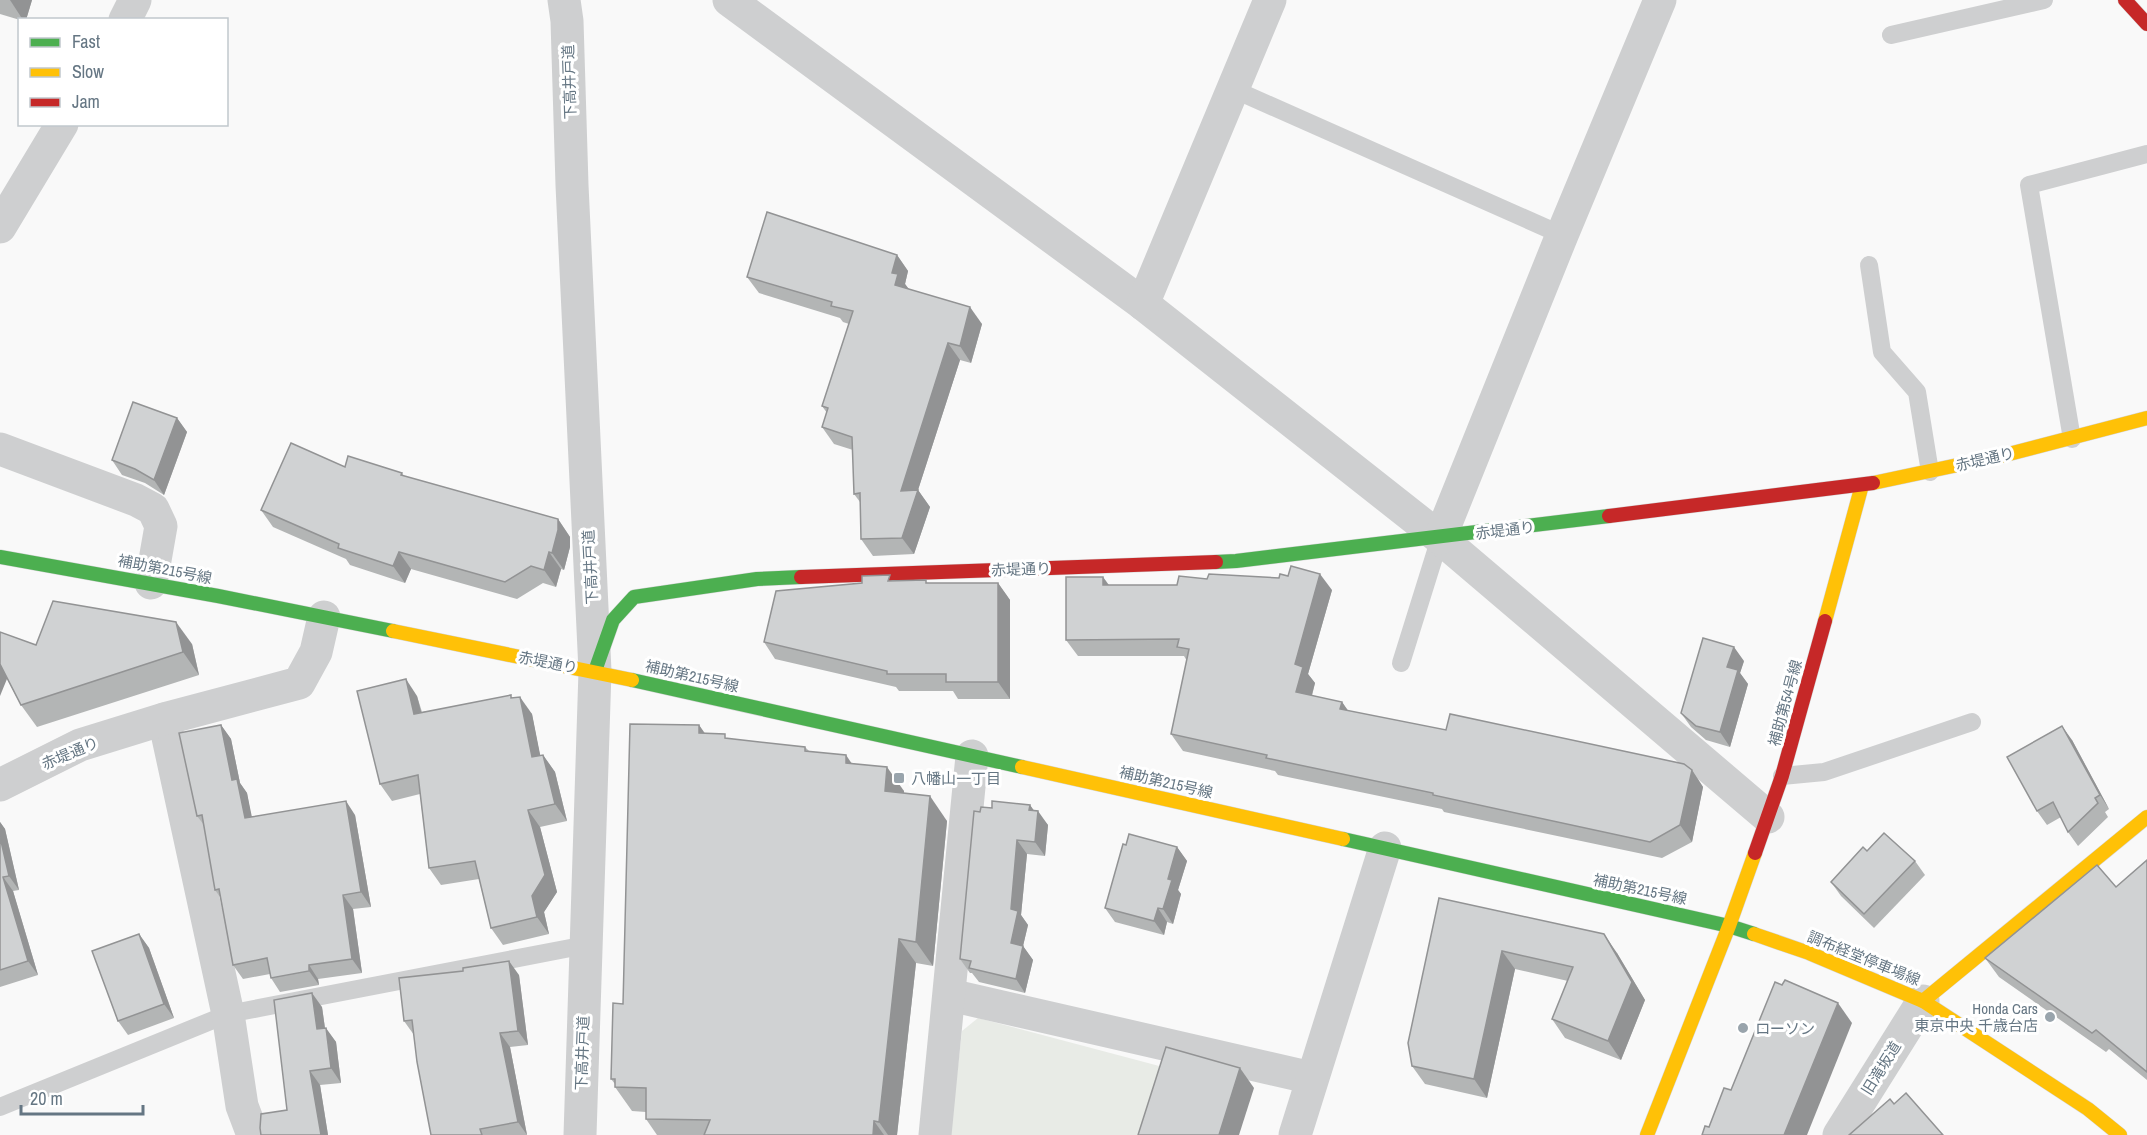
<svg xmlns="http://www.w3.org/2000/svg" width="2147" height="1135" viewBox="0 0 2147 1135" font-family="'Archivo Narrow','Noto Sans JP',sans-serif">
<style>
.green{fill:#e8ebe6}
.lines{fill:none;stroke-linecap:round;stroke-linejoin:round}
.fast-casing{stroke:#d5d6d7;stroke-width:15}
.slow-casing{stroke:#d5d6d7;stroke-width:15}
.jam-casing{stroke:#d5d6d7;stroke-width:15}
.lane{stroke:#cecfd0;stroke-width:18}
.street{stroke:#cecfd0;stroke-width:33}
.fast{stroke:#4caf50;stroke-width:14}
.slow{stroke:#ffc107;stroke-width:14}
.jam{stroke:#c62828;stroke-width:14}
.wall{fill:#b3b5b5}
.shaded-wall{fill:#929394}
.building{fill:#d0d2d3;stroke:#929394;stroke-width:1.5}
.poi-dot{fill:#99a4ac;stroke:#fff;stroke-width:2}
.labels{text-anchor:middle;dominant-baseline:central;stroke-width:6;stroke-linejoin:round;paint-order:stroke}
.street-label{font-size:15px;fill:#657683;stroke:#fff}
.poi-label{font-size:15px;fill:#657683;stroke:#fff;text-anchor:start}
</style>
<rect width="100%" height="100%" fill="#f9f9f9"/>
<path class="green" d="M978,1018L1163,1067L1143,1135H950L962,1031Z"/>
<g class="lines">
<g class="fast-casing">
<g id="fast">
<path d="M0,557L218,596L393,631"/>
<path d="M1216,562L1236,561L1609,516"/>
<path d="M595,671L613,620L634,597L757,579L801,577"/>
<path d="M632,680L1022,767"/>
<path d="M1343,839L1729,926L1754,934"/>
</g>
</g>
<g class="slow-casing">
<g id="slow">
<path d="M1873,483L2005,455L2147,418"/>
<path d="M1825,621L1862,485"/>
<path d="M393,631L632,680"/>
<path d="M1022,767L1343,839"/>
<path d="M1754,934L1809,953L1923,1001L2088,1109L2120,1135"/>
<path d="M1923,1001L2147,817"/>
<path d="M1647,1135L1729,926L1755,853"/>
</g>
</g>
<g class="jam-casing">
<g id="jam">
<path d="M2125,0L2147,24"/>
<path d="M1609,516L1873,483"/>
<path d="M801,577L1216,562"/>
<path d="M1755,853L1782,776L1825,621"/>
</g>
</g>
<g class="lane">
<path d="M1891,35L2044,0"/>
<path d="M1233,89L1562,235"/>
<path d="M1869,265L1882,352L1917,392L1930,472"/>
<path d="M2072,439L2029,185L2147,154"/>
<path d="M1401,663L1440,538"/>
<path d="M1782,776L1824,772L1972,722"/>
<path d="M0,1107L228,1014L586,945"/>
</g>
<g class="street">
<path d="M564,0L567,21L572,185L595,671L580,1135"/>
<path d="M729,0L1143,304L1440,538L1768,817"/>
<path d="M125,20L135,0"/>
<path d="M0,227L62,124"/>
<path d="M1143,304L1270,0"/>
<path d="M0,449L136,500L153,509L161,526L151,583"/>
<path d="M1440,538L1562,235L1660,0"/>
<path d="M164,719L228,1014L242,1106L253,1135"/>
<path d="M0,785L80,745L164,719L299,683L316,652L324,617"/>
<path d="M950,995L1312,1078"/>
<path d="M935,1135L972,756"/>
<path d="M1295,1135L1385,848"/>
<path d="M1839,1135L1923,1001"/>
</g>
<use href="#fast" class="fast"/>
<use href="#slow" class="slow"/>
<use href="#jam" class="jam"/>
</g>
<g class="wall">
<path d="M0,0H32L26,20H20L0,14Z"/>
<path d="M897,255L908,271L905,284L909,289L982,324L971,363L960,360L918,490L930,507L914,554L873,556L861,539L860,502L854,494L853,450L834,444L822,427L827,413L822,406L849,324L843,322L840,318L759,293L747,277Z"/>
<path d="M177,418L187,432L164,495L145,483L122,475L112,460Z"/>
<path d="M345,467L402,473L404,476L558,519L570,537V547L564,570L561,569L556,587L543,583L517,599L411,569L405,583L350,565L346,559L273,527L261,510Z"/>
<path d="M1103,577L1109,585H1177L1207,579L1332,590L1308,674L1315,683L1312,696L1342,702L1348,711L1446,730L1692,770L1703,787L1692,842L1662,858L1444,812L1442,809L1278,775L1275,771L1183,751L1171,734L1187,661L1184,656H1078L1066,640Z"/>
<path d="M893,580L929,583H998L1010,600V699H958L953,691H899L896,687L775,659L764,642Z"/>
<path d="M0,632L36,645L192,644L199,675L37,727L21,705L7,679Z"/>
<path d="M1744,661L1740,673L1748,684L1730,747L1706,740L1691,727L1681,713Z"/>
<path d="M417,696L422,712L513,698L532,714L540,756L543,755L555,772L567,821L540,827L557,892L544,912L549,934L503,945L491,928L479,879L441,885L429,868L420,794L392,801L380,784Z"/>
<path d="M221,725L231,739L240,783L247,793L251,816L355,815L371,907L353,909L362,973L318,979L319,985L280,992L271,978L270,974L243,979L233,965L220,897L215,890L204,825L197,816Z"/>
<path d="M699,725L704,733L728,739L805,747L809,751L852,763L904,791V793L947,821L933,966L916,963L897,1135H657L646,1119V1112L632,1111L615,1087V1084L611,1079L623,1004Z"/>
<path d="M2072,740L2109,809L2105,812L2108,817L2078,846L2068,832L2061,817L2047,825L2037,811Z"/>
<path d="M1030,805L1033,810L1048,825L1045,856L1027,854L1021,915L1028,925L1023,946L1033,960L1025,993L979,982L972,973H970L960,959L980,812L992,808Z"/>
<path d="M0,822L5,829L19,890L13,891L38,975L0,987Z"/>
<path d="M1177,847L1187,861L1178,890L1181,894L1173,924L1167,922L1164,935L1115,922L1105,908Z"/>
<path d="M1867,851L1915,861L1925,875L1874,928L1841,896L1831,882Z"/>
<path d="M2147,860V1080L2109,1049L2106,1052L1999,977L1985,958L2116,887Z"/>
<path d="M1439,898L1617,953L1645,1000L1621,1060L1565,1038L1552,1019L1568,981L1515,969L1487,1098L1425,1084L1412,1066Z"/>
<path d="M139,934L149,948L174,1018L128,1035L118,1021Z"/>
<path d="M519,975L528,1045L510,1047L527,1135H431L414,1035L404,1021Z"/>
<path d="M322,1007L325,1028L336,1042L341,1083L320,1085L328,1135H261L287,1110Z"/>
</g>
<g class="shaded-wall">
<path d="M10,0H32L26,20H23Z"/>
<path d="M897,255L908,271L905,284L910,291L895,285L892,273Z"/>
<path d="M970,307L982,324L971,363L960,346Z"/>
<path d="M948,343L960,360L918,490L930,507L914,554L902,538L901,491Z"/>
<path d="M177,418L187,432L164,495L154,480Z"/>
<path d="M558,519L570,537V547L564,570L552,553Z"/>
<path d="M399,552L411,569L405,583L393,566Z"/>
<path d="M549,552L561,569L556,587L544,570Z"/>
<path d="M1320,574L1332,590L1308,674L1315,683L1308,709L1296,692L1295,664Z"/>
<path d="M1103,577L1114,593L1103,585Z"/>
<path d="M998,583L1010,600V699L998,682Z"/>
<path d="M176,622L192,644L199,675L183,652Z"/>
<path d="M1734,647L1744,661L1740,673L1748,684L1730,747L1720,732L1727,667Z"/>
<path d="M0,661L9,674L0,696Z"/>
<path d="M406,679L417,696L426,731L414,714Z"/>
<path d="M520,697L532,714L544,774L532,757Z"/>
<path d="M1342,702L1354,719L1340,709Z"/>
<path d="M221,725L231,739L240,783L247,793L255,832L245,818L232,780Z"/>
<path d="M699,725L716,749L699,733Z"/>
<path d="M2062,726L2072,740L2109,809L2100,795Z"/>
<path d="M543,755L555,772L567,821L555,804Z"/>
<path d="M846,755L863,780L846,763Z"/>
<path d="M887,767L904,791L902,815L885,791Z"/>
<path d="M1692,770L1703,787L1692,842L1680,825Z"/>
<path d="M930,796L947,821L933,966L916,942Z"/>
<path d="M346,801L355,815L371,907L361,892Z"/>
<path d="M1030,805L1038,816V811L1048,825L1045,856L1035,842L1029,810Z"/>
<path d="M528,810L540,827L557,892L544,912L549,934L537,917L532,896Z"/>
<path d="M0,822L5,829L19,890L9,876L0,837Z"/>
<path d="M1017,840L1027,854L1021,915L1028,925L1023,946L1033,960L1025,993L1016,979L1011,943V909Z"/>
<path d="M1177,847L1187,861L1178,890L1181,894L1173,924L1163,909L1168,879Z"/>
<path d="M3,877L13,891L38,975L28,961Z"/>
<path d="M343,895L353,909L362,973L352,959Z"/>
<path d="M1158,908L1167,922L1164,935L1154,921Z"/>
<path d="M139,934L149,948L174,1018L164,1004Z"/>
<path d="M1604,934L1617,953L1645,1000L1621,1060L1608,1041Z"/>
<path d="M899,939L916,963L897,1135H888L879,1122Z"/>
<path d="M1502,951L1515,969L1487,1098L1474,1079Z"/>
<path d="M509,961L519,975L528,1045L518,1031Z"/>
<path d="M309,965L318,979L319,985L309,971Z"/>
<path d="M312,993L322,1007L327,1043L317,1029Z"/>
<path d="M1838,1003L1852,1023L1807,1135H1784Z"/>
<path d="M326,1028L336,1042L341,1083L331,1068Z"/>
<path d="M500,1033L510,1047L527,1135L518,1122Z"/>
<path d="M1240,1068L1254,1088L1239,1135H1219Z"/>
<path d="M310,1071L320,1085L328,1135H321Z"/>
<path d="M874,1121L884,1135H873Z"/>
</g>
<g class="building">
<path d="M767,212L897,255L892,273L898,274L895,285L970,307L960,346L948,343L901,491L918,490L902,538L861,539L860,493L854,494L852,437L822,427L828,408L822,406L853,311L831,306L832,302L747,277Z"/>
<path d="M133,402L177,418L154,480L135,469L112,460Z"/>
<path d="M291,443L345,467L348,456L402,473L401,475L558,519V530L552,553L549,552L544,570L531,566L505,582L399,552L393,566L338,548L339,544L261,510Z"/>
<path d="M1291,566L1320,574L1295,664L1303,667L1296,692L1342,702L1340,709L1446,730L1450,714L1684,764L1692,770L1680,825L1650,842L1433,795V793L1266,758L1267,755L1171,734L1189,649L1177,647L1179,639L1066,640V577H1103V585H1177L1179,576L1207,579L1209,574L1279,578L1280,574L1288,576Z"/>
<path d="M890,575L888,581L926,580V583H998V682H946V674H887V671L764,642L776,591L862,583V576Z"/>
<path d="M53,601L176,622L183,652L21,705L0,664V632L36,645Z"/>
<path d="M1703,638L1734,647L1727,667L1738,670L1720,732L1696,726L1681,713Z"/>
<path d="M406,679L414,714L511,695V698L520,697L532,757L543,755L555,804L528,810L545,875L532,896L537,917L491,928L475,861L429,868L418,775L380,784L357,691Z"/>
<path d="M630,724L699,725V733L725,734V738L805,747V751L846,755V763L887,767L885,791L930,796L916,942L899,939L879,1122L874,1121L873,1135H704L710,1120L646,1119V1088L615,1087V1079H611L613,1003L623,1004Z"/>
<path d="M221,725L232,780L237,779L245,818L346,801L361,892L343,895L352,959L309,965V971L271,978L267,958L233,965L219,889L215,890L202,815L197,816L179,733Z"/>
<path d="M2062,726L2100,795L2095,798L2098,803L2068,832L2053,802L2037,811L2007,757Z"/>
<path d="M992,801L1030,805L1029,810L1038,811L1035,842L1017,840L1011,909L1018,911L1011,943L1023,946L1016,979L969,968L971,961L960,959L974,811L980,812L981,807L992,808Z"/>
<path d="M1884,833L1915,861L1864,914L1831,882L1863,847L1867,851Z"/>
<path d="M1129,834L1177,847L1168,879L1172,880L1163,909L1158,908L1154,921L1105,908L1123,844L1126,845Z"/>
<path d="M0,837L9,876L3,877L28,961L0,970Z"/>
<path d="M2147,860V1072L2096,1030L2092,1033L1985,958L2097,865L2116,887Z"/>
<path d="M1439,898L1604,934L1632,982L1608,1041L1552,1019L1573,967L1502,951L1474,1079L1412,1066L1408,1043Z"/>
<path d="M139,934L164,1004L118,1021L92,951Z"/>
<path d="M509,961L518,1031L500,1033L518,1122L480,1129L482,1135H431L417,1062L412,1020L404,1021L399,978L463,971V968Z"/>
<path d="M1785,980L1838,1003L1784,1135H1702L1705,1126L1709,1127L1724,1088L1731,1090L1775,982L1782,985Z"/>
<path d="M312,993L317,1029L326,1028L331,1068L310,1071L321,1135H261L260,1128L261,1114L287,1110L274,1000Z"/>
<path d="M1166,1047L1240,1068L1219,1135H1138Z"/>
<path d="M1906,1093L1943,1135H1849L1890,1099L1894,1104Z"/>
</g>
<g class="poi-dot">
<rect x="893" y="772" width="12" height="12" rx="3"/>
<circle cx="2050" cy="1017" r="6"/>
<circle cx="1743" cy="1028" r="6"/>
</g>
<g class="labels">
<g class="street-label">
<text transform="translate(569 82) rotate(-92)">下高井戸道</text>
<text transform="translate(1985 459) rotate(-13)">赤堤通り</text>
<text transform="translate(1505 530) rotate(-7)">赤堤通り</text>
<text transform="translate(590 567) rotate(-93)">下高井戸道</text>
<text transform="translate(165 569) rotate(11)">補助第215号線</text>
<text transform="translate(1021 569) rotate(-2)">赤堤通り</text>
<text transform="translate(548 662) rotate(11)">赤堤通り</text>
<text transform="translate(692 676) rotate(13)">補助第215号線</text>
<text transform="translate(1785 703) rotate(-75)">補助第54号線</text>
<text transform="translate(70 753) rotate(-23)">赤堤通り</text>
<text transform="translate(1166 782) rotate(13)">補助第215号線</text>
<text transform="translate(1640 889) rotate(12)">補助第215号線</text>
<text transform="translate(1864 958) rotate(22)">調布経堂停車場線</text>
<text transform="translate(582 1053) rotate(-88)">下高井戸道</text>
<text transform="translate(1881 1068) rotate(-58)">旧滝坂道</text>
</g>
<g class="poi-label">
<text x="911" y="778">八幡山一丁目</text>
<text x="2038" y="1008" text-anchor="end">Honda Cars<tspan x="2038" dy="17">東京中央 千歳台店</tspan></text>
<text x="1755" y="1028">ローソン</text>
</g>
</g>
<rect x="18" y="18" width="210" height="108" fill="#ffffff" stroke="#c1c8cd" stroke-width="1.5"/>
<rect x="30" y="38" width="30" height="9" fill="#4caf50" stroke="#c1c8cd" stroke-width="1.5"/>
<text x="72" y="48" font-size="18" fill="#657683">Fast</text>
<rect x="30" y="68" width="30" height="9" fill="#ffc107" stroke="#c1c8cd" stroke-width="1.5"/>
<text x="72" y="78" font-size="18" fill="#657683">Slow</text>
<rect x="30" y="98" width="30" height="9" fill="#c62828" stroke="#c1c8cd" stroke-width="1.5"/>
<text x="72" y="108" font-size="18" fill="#657683">Jam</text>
<path d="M21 1105v9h122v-9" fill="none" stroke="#657683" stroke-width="3"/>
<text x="30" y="1105" font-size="18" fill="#657683" stroke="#ffffff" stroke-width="4.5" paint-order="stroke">20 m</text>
</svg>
